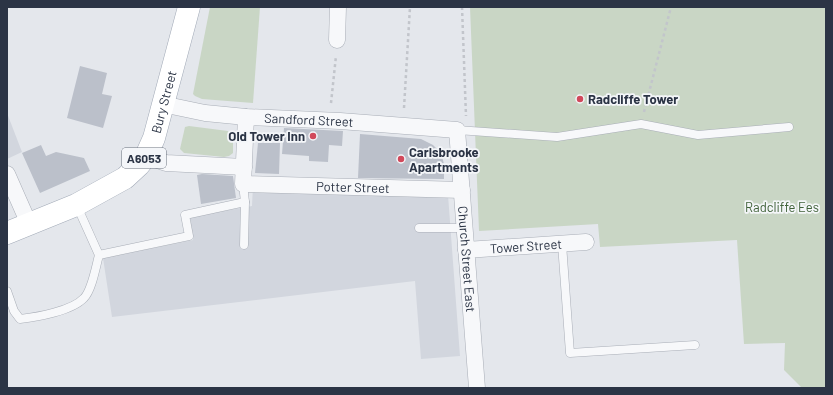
<svg xmlns="http://www.w3.org/2000/svg" width="833" height="395" viewBox="0 0 833 395" font-family="Barlow,sans-serif">
<style>
.built{fill:#d2d6de}
.green{fill:#c9d6c5}
.building{fill:#bbc0ca}
.lines{fill:none;stroke-linecap:round;stroke-linejoin:round}
.lane-casing{stroke:#a9aeb7;stroke-width:9}
.street-casing{stroke:#a9aeb7;stroke-width:17}
.primary-casing{stroke:#a3abb8;stroke-width:23}
.path{stroke:#c2c5cb;stroke-width:2.5;stroke-dasharray:3 3;stroke-linecap:butt}
.lane{stroke:#f7f8fa;stroke-width:8}
.street{stroke:#f7f8fa;stroke-width:16}
.primary{stroke:#fff;stroke-width:22}
.poi-dot{fill:#d1495b;stroke:#f4f6f9;stroke-width:1.5}
.labels{text-anchor:middle;dominant-baseline:central;stroke-width:3.5;stroke-linejoin:round;paint-order:stroke}
.shield{fill:#f4f6f9;stroke:#676e7b;stroke-width:1}
.shield-label{font-size:12px;font-weight:bold;fill:#2b3445}
.poi-label{font-size:13px;font-weight:bold;fill:#2b3445;stroke:#f4f6f9;text-anchor:start}
.street-label{font-size:13px;fill:#2b3445;stroke:#f4f6f9}
.park-label{font-size:13px;fill:#3f6138;stroke:#f4f6f9}
</style>
<rect width="100%" height="100%" fill="#e4e7ec"/>
<g class="built">
<path d="M7,113L22,152L7,159Z"/>
<path d="M253,185L448,195L460,356L421,359L415,281L112,317L103,258L193,240L190,217L252,206Z"/>
</g>
<g class="green">
<path d="M210,7H260L253,103L202,99L195,96L193,94Z"/>
<path d="M470,7H826V388H802L784,370L785,343L744,344L737,240L600,247L598,224L479,231Z"/>
<path d="M189,126L228,131L233,137V153L229,156L224,157L184,153L180,149L185,127Z"/>
</g>
<g class="building">
<path d="M80,66L107,73L102,94L112,96L103,128L67,118Z"/>
<path d="M284,128L343,131L342,146L329,145L328,162L309,161V156L282,154Z"/>
<path d="M360,134L421,139L433,145L441,153L444,164V179L358,178Z"/>
<path d="M258,143H280L279,174L255,173Z"/>
<path d="M41,145L46,156L56,152L84,158L90,171L40,193L22,153Z"/>
<path d="M202,174L233,176L236,198L201,204L197,175Z"/>
</g>
<g class="lines">
<g class="lane-casing">
<g id="lane">
<path d="M457,130L557,137L641,124L698,135L789,127"/>
<path d="M243,184L245,202L244,245"/>
<path d="M77,206L99,255L189,236L185,215L245,202"/>
<path d="M419,228H465"/>
<path d="M562,244L570,353L695,345"/>
<path d="M7,291L14,311L20,319C37,317 72,311 84,298C92,290 96,266 99,255"/>
</g>
</g>
<g class="street-casing">
<g id="street">
<path d="M337,40L338,7"/>
<path id="s1" d="M162,104L205,113L246,117L340,121L457,130L477,388"/>
<path id="s2" d="M246,117L243,184L462,190"/>
<path d="M146,156L166,163L244,167"/>
<path d="M7,174L29,224"/>
<path id="s3" d="M466,250L586,242"/>
</g>
</g>
<g class="primary-casing">
<g id="primary">
<path id="s4" d="M7,233L76,205L125,178L139,165L146,156L154,138L189,7"/>
</g>
</g>
<g class="path">
<path d="M462,7L466,116"/>
<path d="M331,103L336,56"/>
<path d="M404,108L410,7"/>
<path d="M644,112L671,7"/>
</g>
<use href="#lane" class="lane"/>
<use href="#street" class="street"/>
<use href="#primary" class="primary"/>
</g>
<g class="poi-dot">
<circle cx="580" cy="99" r="4"/>
<circle cx="313" cy="136" r="4"/>
<circle cx="401" cy="159" r="4"/>
</g>
<g class="labels">
<rect class="shield" x="122" y="148" width="44" height="20" rx="3"/>
<g class="shield-label">
<text x="144" y="158">A6053</text>
</g>
<g class="poi-label">
<text x="588" y="99">Radcliffe Tower</text>
<text x="305" y="136" text-anchor="end">Old Tower Inn</text>
<text x="409" y="152">Carisbrooke<tspan x="409" dy="15">Apartments</tspan></text>
</g>
<g class="street-label">
<text stroke="none"><textPath href="#s4" startOffset="218">Bury Street</textPath></text>
<text stroke="none"><textPath href="#s1" startOffset="148">Sandford Street</textPath></text>
<text stroke="none"><textPath href="#s2" startOffset="177">Potter Street</textPath></text>
<text stroke="none"><textPath href="#s3" startOffset="60">Tower Street</textPath></text>
<text stroke="none"><textPath href="#s1" startOffset="426">Church Street East</textPath></text>
</g>
<g class="park-label">
<text x="782" y="207">Radcliffe Ees</text>
</g>
</g>
<rect width="833" height="395" fill="none" stroke="#2b3445" stroke-width="16"/>
</svg>
